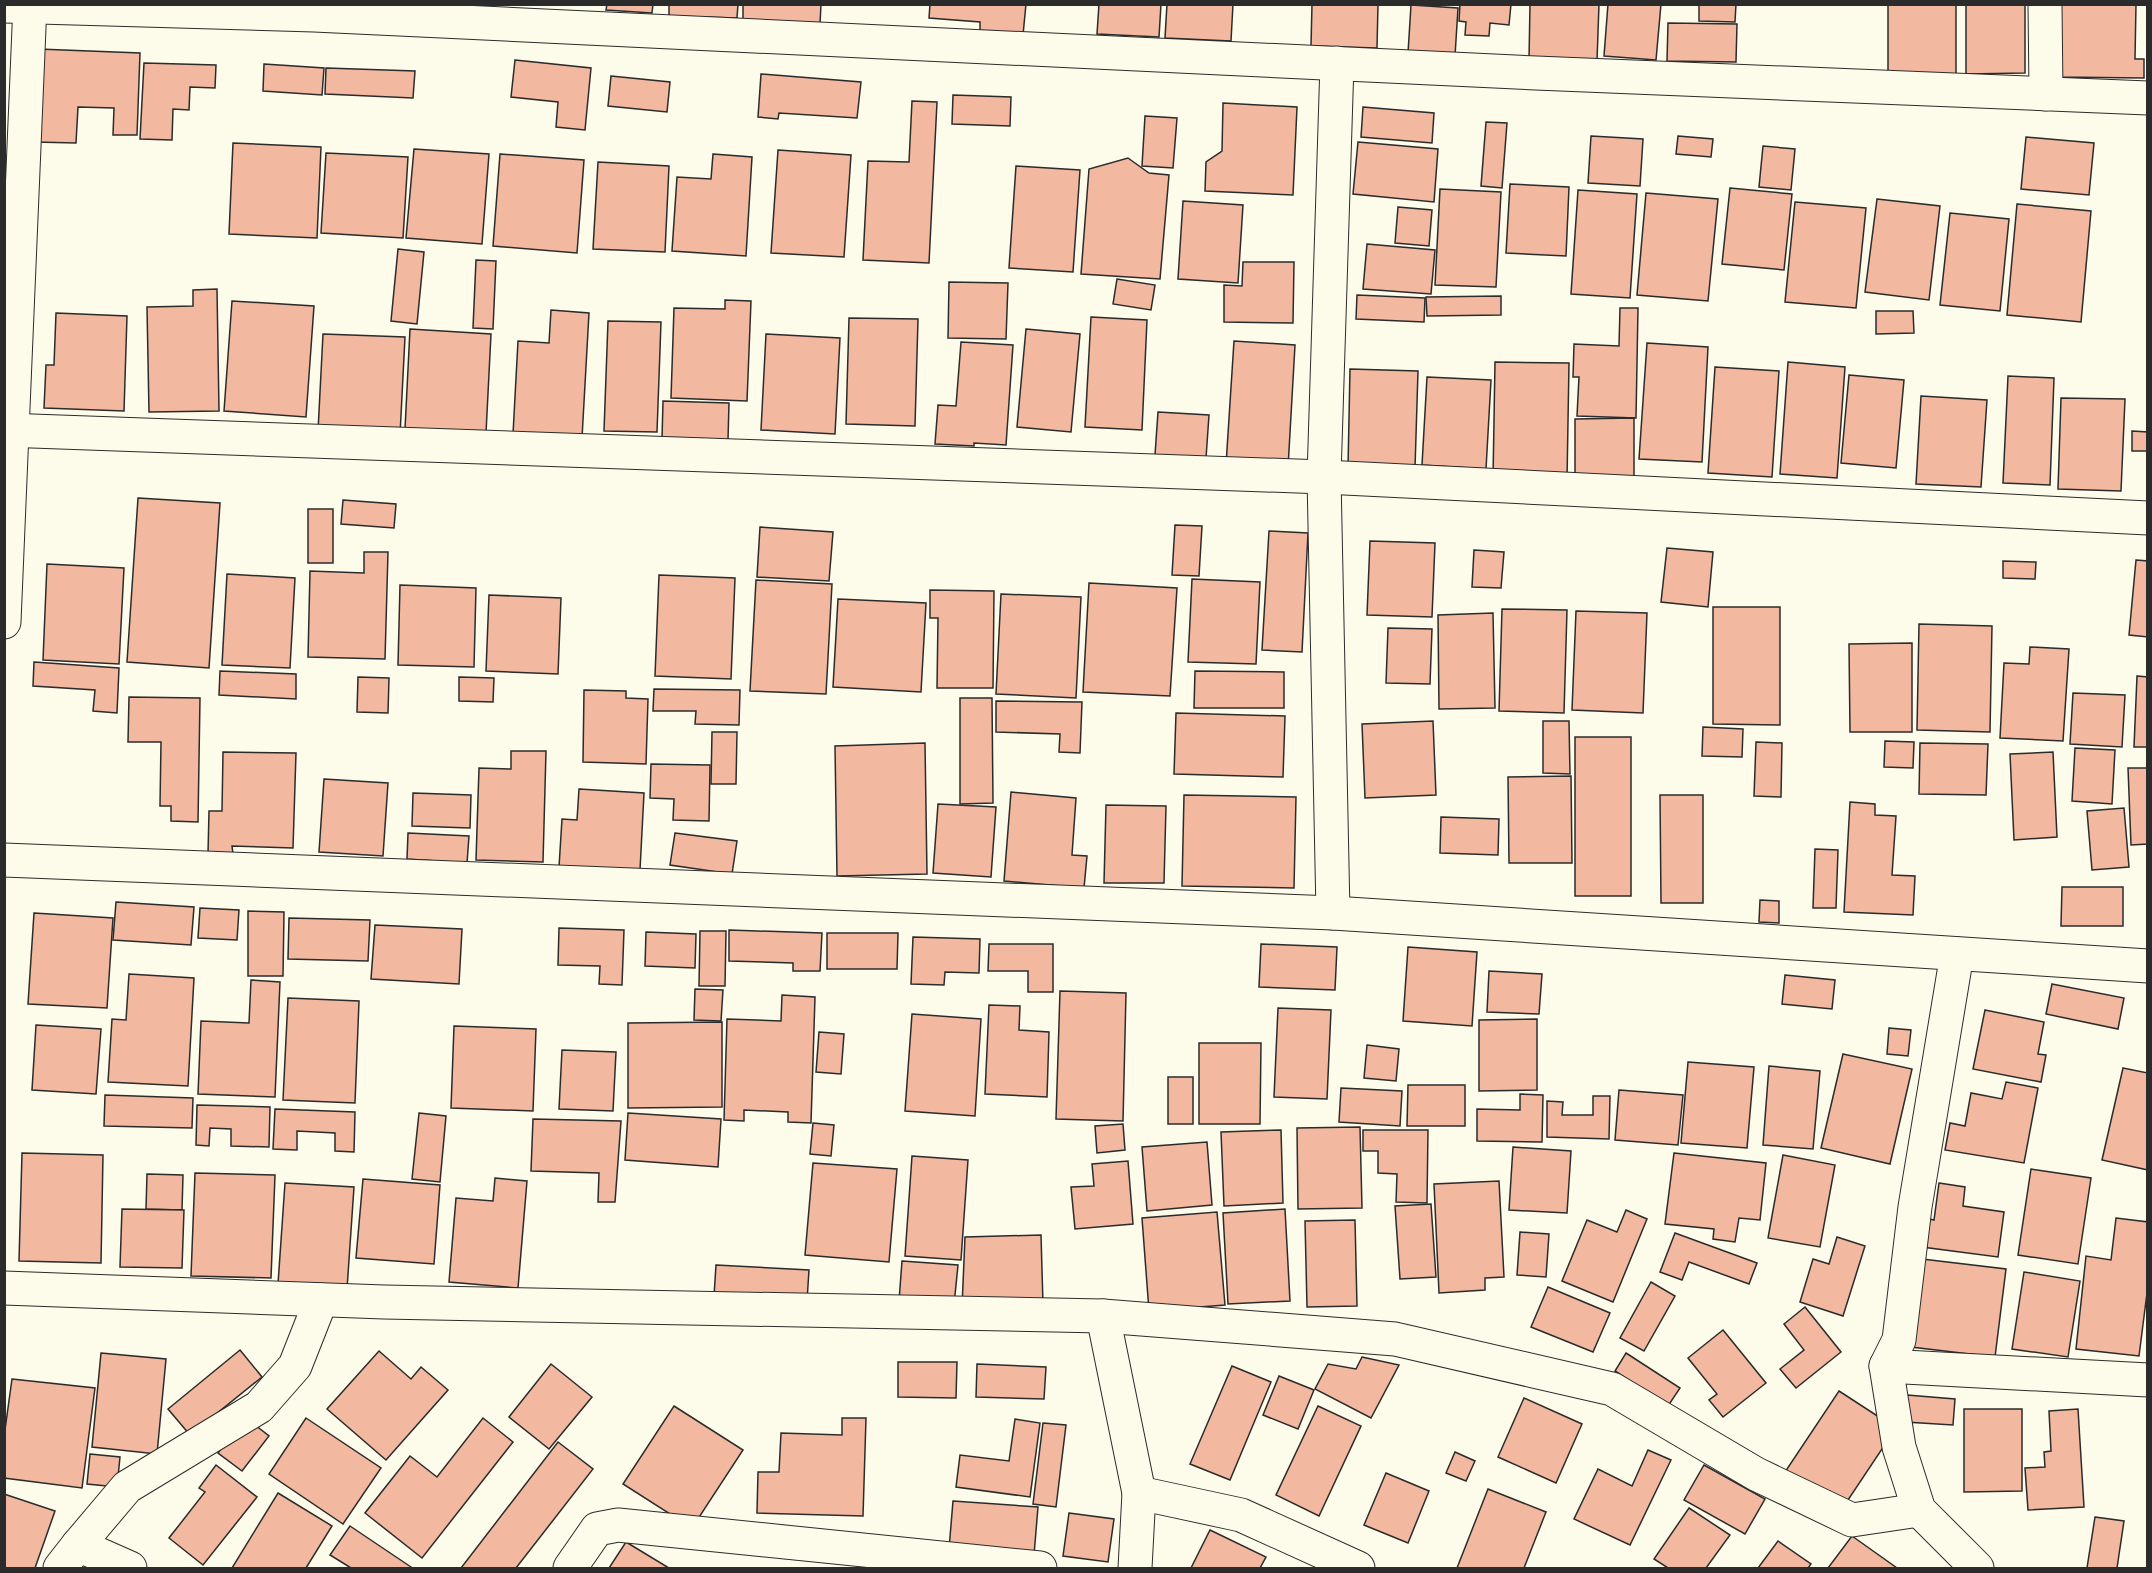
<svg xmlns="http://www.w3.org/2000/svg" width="2152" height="1573" viewBox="0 0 2152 1573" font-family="'Sofia Sans Condensed',sans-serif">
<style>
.building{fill:#f2b8a0;stroke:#2b2b2b;stroke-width:1.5}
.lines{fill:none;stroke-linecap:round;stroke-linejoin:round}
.minor-casing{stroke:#2b2b2b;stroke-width:35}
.minor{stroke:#fdfbea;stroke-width:33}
</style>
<rect width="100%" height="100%" fill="#fdfbea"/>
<g class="building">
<path d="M607,4H653L652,13L606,10Z"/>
<path d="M669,4H738L737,18L669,16Z"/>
<path d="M743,4H821L820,24L743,21Z"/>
<path d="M930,4H1026L1023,35L980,32V22L929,18Z"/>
<path d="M1099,4H1161L1159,37L1097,34Z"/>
<path d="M1167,4H1233L1231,41L1165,38Z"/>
<path d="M1312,4H1378L1377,48L1311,46Z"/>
<path d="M1460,4H1511L1509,25L1490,23L1489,36L1465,35L1466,22L1459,21Z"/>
<path d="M1530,4H1599L1597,61L1529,60Z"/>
<path d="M1608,4H1661L1656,60L1604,56Z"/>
<path d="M1699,4H1736L1735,22L1699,21Z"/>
<path d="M1888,4H1956V75L1888,76Z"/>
<path d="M1966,4H2025V73L1966,74Z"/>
<path d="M2058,4H2136L2135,59H2144V78L2057,77Z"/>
<path d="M1411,5L1458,8L1455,56L1408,53Z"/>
<path d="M1668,23L1737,24L1736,62L1667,61Z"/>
<path d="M38,49L140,53L137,135H113L114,108L78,107L76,143L35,142Z"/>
<path d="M515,60L591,68L585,130L556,127L558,102L511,97Z"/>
<path d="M144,63L216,65L215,88L190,87L189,110L173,109L172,140L140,139Z"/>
<path d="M264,64L324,68L322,95L263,91Z"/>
<path d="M326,68L415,71L413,98L325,94Z"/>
<path d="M761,74L861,82L857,118L779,113L778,119L758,117Z"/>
<path d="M611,76L670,82L667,112L608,106Z"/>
<path d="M953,95L1011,97L1010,126L952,124Z"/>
<path d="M912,101L937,102L929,263L863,260L868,161L909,162Z"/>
<path d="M1223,103L1297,107L1293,195L1205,191L1206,162L1222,151Z"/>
<path d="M1363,107L1434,113L1432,143L1361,137Z"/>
<path d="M1145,116L1177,118L1173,168L1142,166Z"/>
<path d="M1486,122L1507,123L1502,188L1481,186Z"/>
<path d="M1591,136L1643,139L1640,186L1588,183Z"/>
<path d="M1678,136L1713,139L1711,157L1676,154Z"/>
<path d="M2026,137L2094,143L2089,195L2021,189Z"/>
<path d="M1358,142L1438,149L1434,202L1353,194Z"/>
<path d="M233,143L321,147L317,238L229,234Z"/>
<path d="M1763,146L1795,149L1791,190L1759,187Z"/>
<path d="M414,149L489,154L482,244L406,238Z"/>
<path d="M778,150L851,155L844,257L771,253Z"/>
<path d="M326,153L408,157L403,238L321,233Z"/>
<path d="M500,154L584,160L577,253L493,246Z"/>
<path d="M713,154L752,157L746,256L672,251L677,177L711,179Z"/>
<path d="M1128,158L1149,173L1169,175L1160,279L1081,274L1089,169Z"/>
<path d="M598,162L669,166L665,252L593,249Z"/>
<path d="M1016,166L1080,170L1073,272L1009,268Z"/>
<path d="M1510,184L1569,187L1566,256L1506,253Z"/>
<path d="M1730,188L1792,194L1784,270L1722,264Z"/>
<path d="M1440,189L1501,192L1496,287L1435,285Z"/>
<path d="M1578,190L1637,194L1630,298L1571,294Z"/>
<path d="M1646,193L1718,199L1708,301L1637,295Z"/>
<path d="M1877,199L1940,206L1929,300L1865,292Z"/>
<path d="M1183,201L1243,205L1238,283L1178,279Z"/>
<path d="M1795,202L1866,208L1856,308L1785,302Z"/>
<path d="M2017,204L2091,211L2081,322L2007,315Z"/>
<path d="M1398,207L1432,210L1429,246L1395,243Z"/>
<path d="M1950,213L2009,219L2000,311L1940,305Z"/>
<path d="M1367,244L1435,250L1431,294L1363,289Z"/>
<path d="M398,249L424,252L417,324L391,321Z"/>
<path d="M476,260L496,261L493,329L473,328Z"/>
<path d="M1243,262H1294L1293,323L1224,322V285L1242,286Z"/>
<path d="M1117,279L1155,285L1151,310L1113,304Z"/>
<path d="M949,282L1008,283L1006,339L948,338Z"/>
<path d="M217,289L219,411L149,412L147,307L193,306V290Z"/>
<path d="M1357,295L1425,298L1424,322L1356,319Z"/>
<path d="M1501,296V315L1427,316L1426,297Z"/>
<path d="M725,300L751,301L747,401L671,398L674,308L725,309Z"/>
<path d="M232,301L314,306L306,417L224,411Z"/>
<path d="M1620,308H1638L1636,418L1577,416L1579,377H1573L1574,344L1619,346Z"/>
<path d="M551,310L589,313L582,438L513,434L518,341L549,343Z"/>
<path d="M1876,311H1913L1914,333L1876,334Z"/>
<path d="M56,313L127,316L124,411L44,408L46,365H54Z"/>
<path d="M1091,317L1147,320L1142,430L1085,427Z"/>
<path d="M849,318L918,319L915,426L846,424Z"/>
<path d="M608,321L661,322L657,432L604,431Z"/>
<path d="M410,329L491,334L486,433L405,429Z"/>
<path d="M1026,329L1080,334L1071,432L1017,427Z"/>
<path d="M323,334L405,337L400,435L318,431Z"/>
<path d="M766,334L840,338L835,434L761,430Z"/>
<path d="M1234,341L1295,345L1288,468L1226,465Z"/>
<path d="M961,342L1013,345L1006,445L974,443V446L935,444L938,405L956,406Z"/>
<path d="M1647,343L1708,347L1702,462L1639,459Z"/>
<path d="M1495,362L1569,363L1567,480L1493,479Z"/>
<path d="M1788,362L1845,367L1837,478L1780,474Z"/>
<path d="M1715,367L1779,371L1772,477L1708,473Z"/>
<path d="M1350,369L1418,371L1415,468L1348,467Z"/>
<path d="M1849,375L1904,380L1896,468L1841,463Z"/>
<path d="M2008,376L2054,378L2050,485L2003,483Z"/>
<path d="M1427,377L1491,380L1486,469L1422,465Z"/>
<path d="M1921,396L1987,400L1981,487L1916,484Z"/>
<path d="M2061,398L2125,399L2121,491L2058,489Z"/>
<path d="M663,401L729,403L728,440L662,439Z"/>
<path d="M1158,412L1209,415L1206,458L1155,455Z"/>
<path d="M1634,418V482H1575V419Z"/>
<path d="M2132,431L2148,432V451H2132Z"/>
<path d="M138,498L220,503L209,668L127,662Z"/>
<path d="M343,500L396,504L394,528L341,524Z"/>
<rect x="308" y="509" width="25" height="54"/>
<path d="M1175,525L1202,526L1199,576L1172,575Z"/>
<path d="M760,527L833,532L829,581L757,577Z"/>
<path d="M1269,531L1308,533L1302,652L1262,650Z"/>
<path d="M1370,541L1435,543L1432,617L1367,615Z"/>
<path d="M1667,548L1713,552L1708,607L1661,602Z"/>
<path d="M1474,550L1504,552L1501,588L1472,587Z"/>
<path d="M364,552H388L385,659L308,657L310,571L364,573Z"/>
<path d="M2136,560L2148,561V637L2129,635Z"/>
<path d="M2003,561L2036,562L2035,579L2003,578Z"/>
<path d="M47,564L124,568L119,664L43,660Z"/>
<path d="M227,574L295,578L290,668L222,665Z"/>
<path d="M659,575L735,578L731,679L655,676Z"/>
<path d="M1192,579L1260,582L1256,664L1188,662Z"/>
<path d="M756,580L832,584L826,694L750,691Z"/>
<path d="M1089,583L1177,588L1170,696L1083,692Z"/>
<path d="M400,585L476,588L474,667L398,665Z"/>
<path d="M930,590L994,591L993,688H937L938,618H930Z"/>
<path d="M1001,594L1081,597L1076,698L996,694Z"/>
<path d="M489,595L561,598L558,674L486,671Z"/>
<path d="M838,599L926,603L921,692L833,687Z"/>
<path d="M1713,607H1780V725L1713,724Z"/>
<path d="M1502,609L1567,610L1564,713L1499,711Z"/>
<path d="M1576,611L1647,613L1643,713L1572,710Z"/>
<path d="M1493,613L1495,708L1439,709L1438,615Z"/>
<path d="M1919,624L1992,626L1990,732L1917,730Z"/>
<path d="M1388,628L1432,629L1430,684L1386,683Z"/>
<path d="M1912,643V732H1850L1849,644Z"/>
<path d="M2030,647L2069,649L2063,741L2000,738L2004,663L2029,664Z"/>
<path d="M34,662L119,668L117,713L93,711L95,690L33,686Z"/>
<path d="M220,671L296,674V699L219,695Z"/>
<path d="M1195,671L1284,672V708H1194Z"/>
<path d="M2137,676L2148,677V747H2134Z"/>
<path d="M358,677L389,678L388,713L357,712Z"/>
<path d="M459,677L494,678L493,702L459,701Z"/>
<path d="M654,689L740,690L739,725L695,724L696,711H653Z"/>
<path d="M584,690L626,691V698L648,699L646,764L583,762Z"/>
<path d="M2073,693L2125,695L2122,747L2070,744Z"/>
<path d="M129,697L200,698L198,822L171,821V806H160L161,742H128Z"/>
<path d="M960,698H992L993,803L960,804Z"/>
<path d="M996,701L1082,702L1080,753L1059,752L1060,734L996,732Z"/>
<path d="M1176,713L1285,716L1283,777L1174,774Z"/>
<path d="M1433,721L1436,795L1365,798L1362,724Z"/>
<path d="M1543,721H1569L1570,774L1543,773Z"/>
<path d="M1703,727L1743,729L1742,757L1702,756Z"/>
<path d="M712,732H737L736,784H711Z"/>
<rect x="1575" y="737" width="56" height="159"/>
<path d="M1885,741L1914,742L1913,768L1884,767Z"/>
<path d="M1756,742L1782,743L1781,797L1754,796Z"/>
<path d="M925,743L927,874L837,876L835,746Z"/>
<path d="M1920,743L1988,744L1986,795L1919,794Z"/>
<path d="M2075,748L2115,750L2112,804L2072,801Z"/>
<path d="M511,751H546L543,862L476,860L479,768L511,769Z"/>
<path d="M223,752L296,753L293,848L232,846L233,854H208L209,811H222Z"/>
<path d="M2053,752L2057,837L2014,840L2010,754Z"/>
<path d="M651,764L710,765L709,821L673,820L674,799L650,798Z"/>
<path d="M2128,768H2148V844L2131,845Z"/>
<path d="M1571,776L1572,863H1509L1508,777Z"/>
<path d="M324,779L388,783L383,856L319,852Z"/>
<path d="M579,789L644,793L640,870L559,867L562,819L577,820Z"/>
<path d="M1011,792L1076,798L1072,855L1087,856L1084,888L1004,881Z"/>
<path d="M413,793L471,795L470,828L412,826Z"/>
<path d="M1184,795L1296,797L1294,888L1182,886Z"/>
<path d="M1660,795H1703V903H1661Z"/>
<path d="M1850,802L1875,804V815L1896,816L1892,875L1915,876L1913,915L1844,912Z"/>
<path d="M938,804L996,807L991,877L933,873Z"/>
<path d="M1106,805L1166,806L1164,883H1104Z"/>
<path d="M2124,808L2129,867L2092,870L2087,811Z"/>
<path d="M1441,817L1499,819L1498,855L1440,853Z"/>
<path d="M408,833L469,836L467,863L407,859Z"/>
<path d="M675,833L737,841L732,874L670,865Z"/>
<path d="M1815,849L1838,850L1836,908H1813Z"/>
<path d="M2062,887H2123V926H2061Z"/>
<path d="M1760,900L1779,901V923L1759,922Z"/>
<path d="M116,902L194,907L191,945L113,940Z"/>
<path d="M200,908L239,910L237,940L198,938Z"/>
<path d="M248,911L284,912L283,976H248Z"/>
<path d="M34,913L113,918L107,1008L28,1004Z"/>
<path d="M289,918L370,920L368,961L288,959Z"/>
<path d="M375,925L462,929L459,984L371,979Z"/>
<path d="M559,928L624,930L622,985L599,984L600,966L558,965Z"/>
<path d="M729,930L822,933L820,971H793V963L729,961Z"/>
<path d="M700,931H726L725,986H699Z"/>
<path d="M646,932L696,934L695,968L645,966Z"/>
<path d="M827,933H898L897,969H827Z"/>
<path d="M913,937L980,939L979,973L945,972L944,985L911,984Z"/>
<path d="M989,944H1053V992H1028V971H988Z"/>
<path d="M1261,944L1337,947L1335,990L1259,987Z"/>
<path d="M1408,947L1477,952L1472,1026L1403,1021Z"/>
<path d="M1489,971L1542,974L1539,1014L1487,1012Z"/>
<path d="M129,974L194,978L188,1086L108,1082L112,1019L126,1020Z"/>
<path d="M1785,975L1835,980L1832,1009L1782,1004Z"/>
<path d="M251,980L280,982L275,1097L198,1094L201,1021L249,1023Z"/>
<path d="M2052,984L2124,998L2118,1029L2046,1014Z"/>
<path d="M695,989L723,990L721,1021L694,1020Z"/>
<path d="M1060,991L1126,993L1123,1121L1056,1119Z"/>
<path d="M782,995L815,997L811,1123L788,1122V1112L744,1110V1121L724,1120L727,1019L781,1021Z"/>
<path d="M288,998L359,1001L355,1103L283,1100Z"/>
<path d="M989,1005L1020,1006L1019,1030L1049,1032L1047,1097L985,1094Z"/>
<path d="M1278,1008L1331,1010L1327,1099L1274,1097Z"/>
<path d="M1985,1010L2044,1022L2038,1054L2046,1055L2041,1082L1973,1069Z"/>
<path d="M912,1014L981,1019L975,1116L905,1111Z"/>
<path d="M1537,1019V1090L1479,1091V1020Z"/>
<path d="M722,1022V1107L628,1108V1023Z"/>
<path d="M36,1025L101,1029L96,1094L32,1090Z"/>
<path d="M454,1026L536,1029L533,1111L451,1108Z"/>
<path d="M1889,1028L1911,1030L1908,1056L1887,1054Z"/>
<path d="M819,1032L844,1034L841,1074L816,1072Z"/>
<path d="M1199,1043H1261L1260,1124H1199Z"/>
<path d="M1367,1045L1399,1049L1396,1081L1364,1078Z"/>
<path d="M562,1050L616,1052L613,1111L559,1109Z"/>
<path d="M1843,1054L1912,1069L1890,1164L1821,1148Z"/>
<path d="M1688,1062L1754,1067L1747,1148L1681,1143Z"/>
<path d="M1769,1066L1820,1071L1813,1149L1763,1145Z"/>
<path d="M2123,1068L2148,1073V1170L2102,1160Z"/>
<rect x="1168" y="1077" width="25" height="47"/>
<path d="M2006,1082L2038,1088L2024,1163L1945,1150L1950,1123L1965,1126L1971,1093L2002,1099Z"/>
<path d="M1408,1085H1465V1126H1407Z"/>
<path d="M1341,1088L1402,1091L1400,1126L1339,1122Z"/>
<path d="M1619,1090L1683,1095L1678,1145L1615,1140Z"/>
<path d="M1520,1094L1543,1095L1542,1142L1477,1141V1109L1520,1110Z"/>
<path d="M105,1095L193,1098L192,1128L104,1126Z"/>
<path d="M1593,1096H1610L1609,1139L1547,1137V1101L1563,1102L1562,1115H1593Z"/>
<path d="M197,1105L270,1107L269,1147L231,1146V1129L210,1128L209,1146L196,1145Z"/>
<path d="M275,1109L355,1112L354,1152L335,1151V1133L297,1131V1150L273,1149Z"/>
<path d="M419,1113L446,1116L440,1182L412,1179Z"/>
<path d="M628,1113L721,1119L718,1167L625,1160Z"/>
<path d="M533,1119L621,1121L615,1202H598L599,1173L531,1171Z"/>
<path d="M813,1123L834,1125L831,1156L810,1154Z"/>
<path d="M1123,1124L1125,1150L1097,1153L1095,1126Z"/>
<path d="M1360,1127L1362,1208L1298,1209L1297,1128Z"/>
<path d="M1281,1130L1283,1203L1224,1206L1221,1132Z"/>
<path d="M1363,1130H1428L1427,1203L1396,1202L1397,1174L1378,1173V1151H1363Z"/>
<path d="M1207,1142L1212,1205L1147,1211L1142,1147Z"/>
<path d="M1513,1147L1571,1151L1567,1213L1509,1210Z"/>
<path d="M22,1153L103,1155L101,1263L19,1261Z"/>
<path d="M1674,1153L1766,1163L1760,1220L1739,1218L1735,1242L1713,1239L1714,1229L1665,1224Z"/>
<path d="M1783,1155L1835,1165L1820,1247L1768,1238Z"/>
<path d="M912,1156L968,1160L961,1260L905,1256Z"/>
<path d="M1128,1161L1133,1224L1075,1229L1071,1187L1094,1186L1092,1164Z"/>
<path d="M813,1163L897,1169L889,1262L805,1255Z"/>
<path d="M2031,1169L2091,1178L2078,1264L2018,1255Z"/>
<path d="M195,1173L275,1175L271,1278L191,1276Z"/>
<path d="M147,1174L183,1175L182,1210L146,1209Z"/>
<path d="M495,1178L527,1181L518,1288L449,1282L456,1198L493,1201Z"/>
<path d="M363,1179L440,1185L434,1264L356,1258Z"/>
<path d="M1499,1181L1504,1277L1485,1278V1290L1439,1293L1434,1184Z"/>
<path d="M285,1183L354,1187L347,1289L278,1284Z"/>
<path d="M1939,1183L1965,1187L1963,1206L2004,1212L1998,1257L1922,1247L1925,1218L1934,1220Z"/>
<path d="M1431,1204L1436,1277L1400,1279L1395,1206Z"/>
<path d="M122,1209L184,1210L182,1268L120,1267Z"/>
<path d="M1285,1209L1290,1301L1228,1304L1223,1213Z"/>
<path d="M1626,1210L1647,1219L1613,1302L1562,1281L1587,1220L1617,1232Z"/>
<path d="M1217,1212L1225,1305L1149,1311L1142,1218Z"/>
<path d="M2116,1218L2148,1222V1285L2139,1356L2076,1349L2086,1256L2111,1260Z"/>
<path d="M1355,1220L1357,1306L1307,1307L1305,1221Z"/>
<path d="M1520,1232L1549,1234L1546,1277L1517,1275Z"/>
<path d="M1675,1233L1757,1263L1749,1284L1689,1262L1682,1280L1660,1272Z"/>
<path d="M1041,1235L1043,1304L962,1307L965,1237Z"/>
<path d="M1837,1237L1865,1246L1843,1316L1800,1302L1813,1259L1829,1264Z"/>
<path d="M1922,1259L2006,1269L1995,1357L1911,1347Z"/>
<path d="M902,1261L958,1265L954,1305L899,1301Z"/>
<path d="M716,1265L809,1270L807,1301L714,1296Z"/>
<path d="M2024,1272L2080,1281L2068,1357L2012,1349Z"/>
<path d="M1651,1282L1675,1296L1644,1351L1620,1338Z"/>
<path d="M1548,1287L1610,1313L1593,1352L1531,1327Z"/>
<path d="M1805,1307L1841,1352L1796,1388L1780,1369L1804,1350L1784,1324Z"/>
<path d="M1723,1330L1766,1383L1723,1417L1709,1400L1717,1394L1688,1358Z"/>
<path d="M240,1350L262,1377L190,1435L168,1409Z"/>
<path d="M379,1351L411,1379L421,1367L448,1390L386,1460L327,1409Z"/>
<path d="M101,1353L166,1359L157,1454L92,1447Z"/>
<path d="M1626,1353L1680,1388L1668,1406L1615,1371Z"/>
<path d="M1362,1357L1399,1365L1371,1418L1315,1389L1328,1364L1356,1369Z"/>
<path d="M898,1362H957L956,1398L898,1397Z"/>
<path d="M551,1364L592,1397L549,1449L509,1417Z"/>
<path d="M977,1364L1046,1367L1044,1399L976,1397Z"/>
<path d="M1232,1366L1271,1382L1230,1480L1190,1464Z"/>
<path d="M1279,1376L1314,1390L1298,1429L1263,1415Z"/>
<path d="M12,1379L95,1388L82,1488L4,1478V1437Z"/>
<path d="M1839,1391L1896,1428L1842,1509L1785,1472Z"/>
<path d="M1907,1395L1955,1399L1953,1425L1905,1422Z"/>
<path d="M1524,1398L1582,1424L1556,1483L1498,1457Z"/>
<path d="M674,1406L743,1450L692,1528L623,1484Z"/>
<path d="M1318,1406L1361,1426L1319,1516L1276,1495Z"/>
<path d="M1964,1409H2022V1491L1964,1492Z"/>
<path d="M2078,1409L2084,1507L2028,1510L2025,1468L2045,1467L2044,1452L2051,1451L2049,1411Z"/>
<path d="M245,1417L269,1436L242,1471L218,1453Z"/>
<path d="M306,1418L381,1468L343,1524L269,1474Z"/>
<path d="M483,1418L513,1442L422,1558L365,1513L410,1456L437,1477Z"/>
<path d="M842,1418H866L863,1516L757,1513L758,1472H779L781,1433L842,1435Z"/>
<path d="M1015,1419L1040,1423L1030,1497L956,1487L960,1455L1009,1461Z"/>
<path d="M1043,1423L1066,1425L1056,1507L1033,1504Z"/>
<path d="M558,1442L593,1469L516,1568H461Z"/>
<path d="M1648,1450L1671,1460L1630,1545L1574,1519L1598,1469L1632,1486Z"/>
<path d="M1455,1452L1475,1461L1466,1481L1446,1473Z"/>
<path d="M90,1454L120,1457L117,1487L87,1484Z"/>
<path d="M216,1465L257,1497L203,1565L169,1538L205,1492L199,1488Z"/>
<path d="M1704,1465L1765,1499L1745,1534L1684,1500Z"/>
<path d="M1386,1473L1429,1491L1408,1543L1364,1525Z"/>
<path d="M1488,1489L1546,1512L1524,1568H1457Z"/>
<path d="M278,1493L332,1526L306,1568H232Z"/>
<path d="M4,1494L55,1511L35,1568H4Z"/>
<path d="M953,1501L1038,1507L1034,1555L949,1549Z"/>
<path d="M1689,1508L1730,1535L1706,1568H1668L1654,1559Z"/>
<path d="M1069,1513L1114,1519L1108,1562L1063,1556Z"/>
<path d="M2095,1517L2124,1521L2117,1568H2087Z"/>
<path d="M350,1526L411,1567L410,1568H351L330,1555Z"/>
<path d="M1210,1530L1266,1557L1260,1568H1191Z"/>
<path d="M1852,1536L1897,1568H1828Z"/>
<path d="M1778,1541L1811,1564L1808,1568H1758Z"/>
<path d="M626,1542L669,1568H609Z"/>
</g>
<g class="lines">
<g class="minor-casing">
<g id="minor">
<path d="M2045,4L2046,94"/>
<path d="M4,6L314,15L1536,73L2148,98"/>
<path d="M4,430L1324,477L2148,518"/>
<path d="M4,622L30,4"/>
<path d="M4,860L1333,913L2148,966"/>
<path d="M1333,913L1324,477L1337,63"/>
<path d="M1957,954L1915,1207L1899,1340L1886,1366L1899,1447L1919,1510L1977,1568"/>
<path d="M4,1288L384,1302L1103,1316L1395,1339L1612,1389L1756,1474L1852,1520L1919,1510"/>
<path d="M1103,1316L1139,1493L1135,1568"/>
<path d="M1886,1366L2148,1380"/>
<path d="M1139,1493L1241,1515L1358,1568"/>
<path d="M78,1545L130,1568"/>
<path d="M60,1568L78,1545L127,1487L259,1407L295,1366L321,1300"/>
<path d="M570,1568L597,1529L618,1525L1040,1568"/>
</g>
</g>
<use href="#minor" class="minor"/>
</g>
<rect width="2152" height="1573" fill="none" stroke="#2b2b2b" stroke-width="12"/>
</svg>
